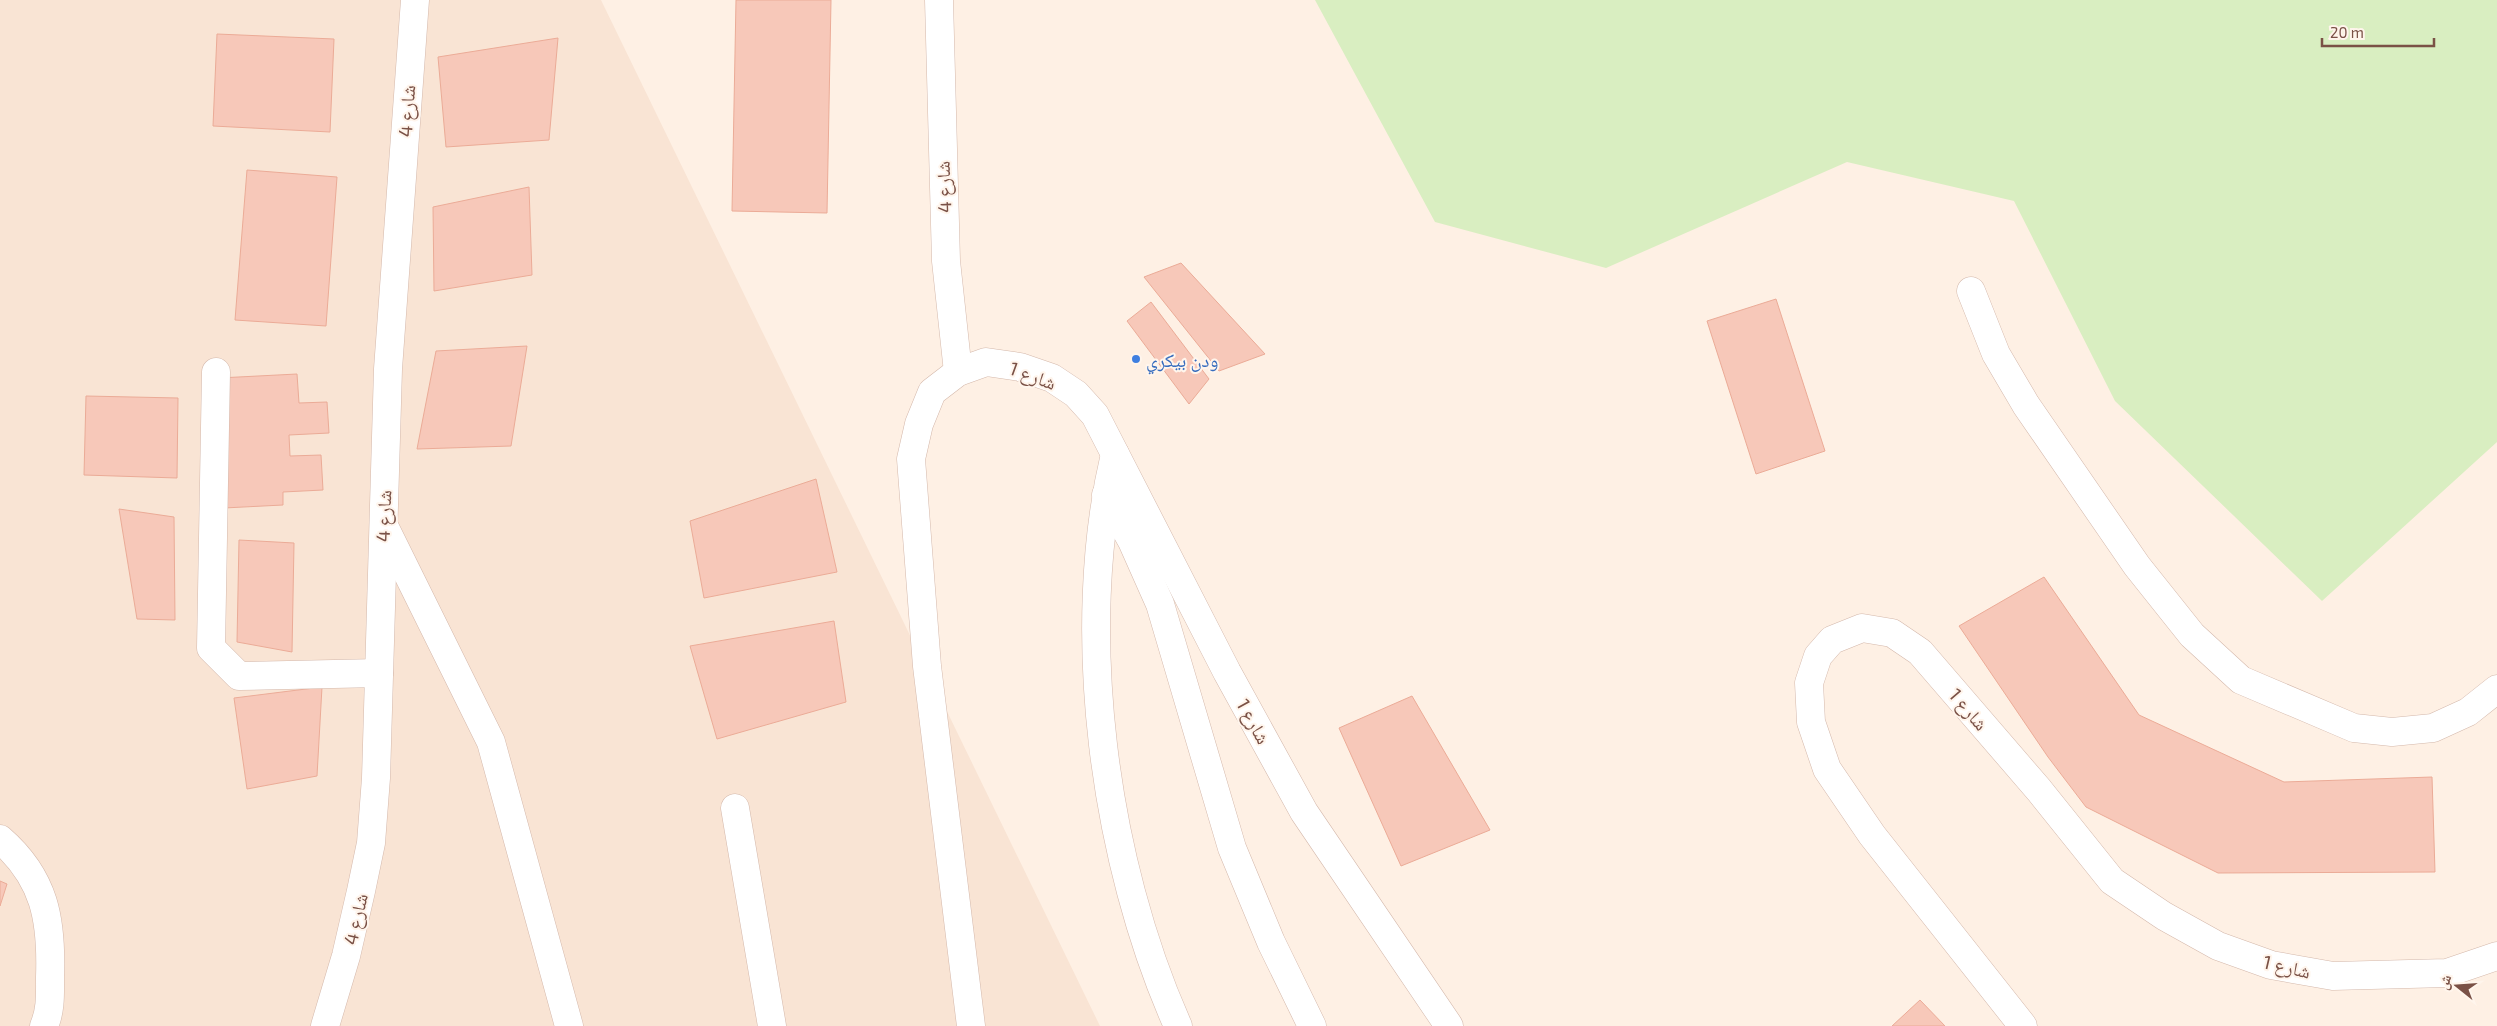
<svg xmlns="http://www.w3.org/2000/svg" width="2497" height="1026" viewBox="0 0 2497 1026" font-family="'Exo 2','Noto Naskh Arabic',sans-serif">
<style>
.residential{fill:#f9e4d4}
.green{fill:#d9eec1}
.building{fill:#f7c8b9;stroke:#ebab97}
.lines{fill:none;stroke-linecap:round;stroke-linejoin:round}
.street-casing{stroke:#d4b8ab;stroke-width:29}
.street{stroke:#fff;stroke-width:28}
.shop-dot{fill:#3f7fe0;stroke:#fff5ec;stroke-width:2}
.labels{text-anchor:middle;dominant-baseline:central;stroke-width:4;stroke-linejoin:round;paint-order:stroke}
.street-label{font-size:19px;fill:#7a5146;stroke:#fff5ec}
.shop-label{font-size:19px;fill:#366cbe;stroke:#fff5ec;text-anchor:start}
</style>
<rect width="100%" height="100%" fill="#fef0e4"/>
<path class="residential" d="M0,0H601L1100,1026H0Z"/>
<path class="green" d="M1315,0H2497V442L2322,601L2115,401L2014,201L1847,162L1606,268L1435,222Z"/>
<g class="building">
<path d="M736,0H831L827,213L732,211Z"/>
<path d="M217,34L334,39L330,132L213,126Z"/>
<path d="M558,38L549,140L446,147L438,57Z"/>
<path d="M247,170L337,177L326,326L235,320Z"/>
<path d="M529,187L532,275L434,291L433,207Z"/>
<path d="M1181,263L1265,354L1219,371L1144,277Z"/>
<path d="M1776,299L1825,451L1756,474L1707,321Z"/>
<path d="M1151,302L1209,379L1189,404L1127,321Z"/>
<path d="M527,346L511,446L417,449L436,351Z"/>
<path d="M297,374L299,403L327,402L329,433L289,435L290,456L321,455L323,490L283,492V505L224,508L219,378Z"/>
<path d="M86,396L178,398L177,478L84,475Z"/>
<path d="M816,479L837,572L704,598L690,521Z"/>
<path d="M119,509L174,517L175,620L137,619Z"/>
<path d="M239,540L294,543L292,652L237,642Z"/>
<path d="M2044,577L2139,715L2284,782L2432,777L2435,872L2218,873L2086,807L2048,757L1959,626Z"/>
<path d="M834,621L846,702L717,739L690,646Z"/>
<path d="M322,687L317,776L247,789L234,698Z"/>
<path d="M1412,696L1490,830L1401,866L1339,728Z"/>
<path d="M0,881L7,884L0,906Z"/>
<path d="M1920,1000L1945,1026H1892Z"/>
</g>
<g class="lines">
<g class="street-casing">
<g id="street">
<path d="M939,0L946,261L958,372"/>
<path d="M1971,291L1996,354L2026,405L2137,566L2192,635L2241,680L2354,728L2392,732L2433,728L2468,712L2497,689"/>
<path d="M216,372L211,648L239,676L379,673"/>
<path d="M1115,454C1073,631 1104,861 1178,1026"/>
<path d="M1106,495L1132,541L1160,604L1232,848L1271,942L1312,1026"/>
<path d="M385,528L491,742L569,1026"/>
<path d="M735,808L772,1026"/>
<path d="M0,839C45,878 52,920 50,977C50,994 51,1010 44,1026"/>
<path d="M325,1026L346,956L361,891L371,843L376,778L388,369L415,0"/>
<path d="M971,1026L927,666L911,459L919,424L932,392L958,372L986,362L1020,367L1052,378L1076,394L1095,415L1227,672L1304,812L1449,1026"/>
<path d="M2023,1026L1872,835L1827,769L1811,722L1809,683L1818,656L1832,640L1862,628L1892,633L1920,652L2039,790L2112,881L2164,916L2218,946L2271,965L2333,976L2447,973L2497,956"/>
</g>
</g>
<use href="#street" class="street"/>
</g>
<circle class="shop-dot" cx="1136" cy="359" r="5"/>
<g class="labels">
<g class="street-label">
<text transform="translate(406 111) rotate(-86)">شارع 4</text>
<text transform="translate(943 187) rotate(-92)">شارع 4</text>
<text transform="translate(1033 375) rotate(20)">شارع 1</text>
<text transform="translate(383 516) rotate(-88)">شارع 4</text>
<text transform="translate(1969 709) rotate(49)">شارع 1</text>
<text transform="translate(1254 721) rotate(61)">شارع 1</text>
<text transform="translate(355 919) rotate(-77)">شارع 4</text>
<text transform="translate(2287 966) rotate(13)">شارع 1</text>
</g>
<g class="shop-label">
<text x="1146" y="359">ودن بيكري</text>
</g>
</g>
<g transform="translate(2457 986) rotate(287)" stroke="#fff5ec" stroke-width="4" paint-order="stroke">
<path d="M0-4L9 19L0 12L-9 19Z" fill="#7a5146"/>
<text y="-8" font-size="14" font-weight="bold" text-anchor="middle" fill="#7a5146">ش</text>
</g>
<path d="M2322 38v8h112v-8" fill="none" stroke="#7a5146" stroke-width="2.5"/>
<text x="2330" y="38" font-size="15" fill="#7a5146" stroke="#fff5ec" stroke-width="4" paint-order="stroke">20 m</text>
</svg>
